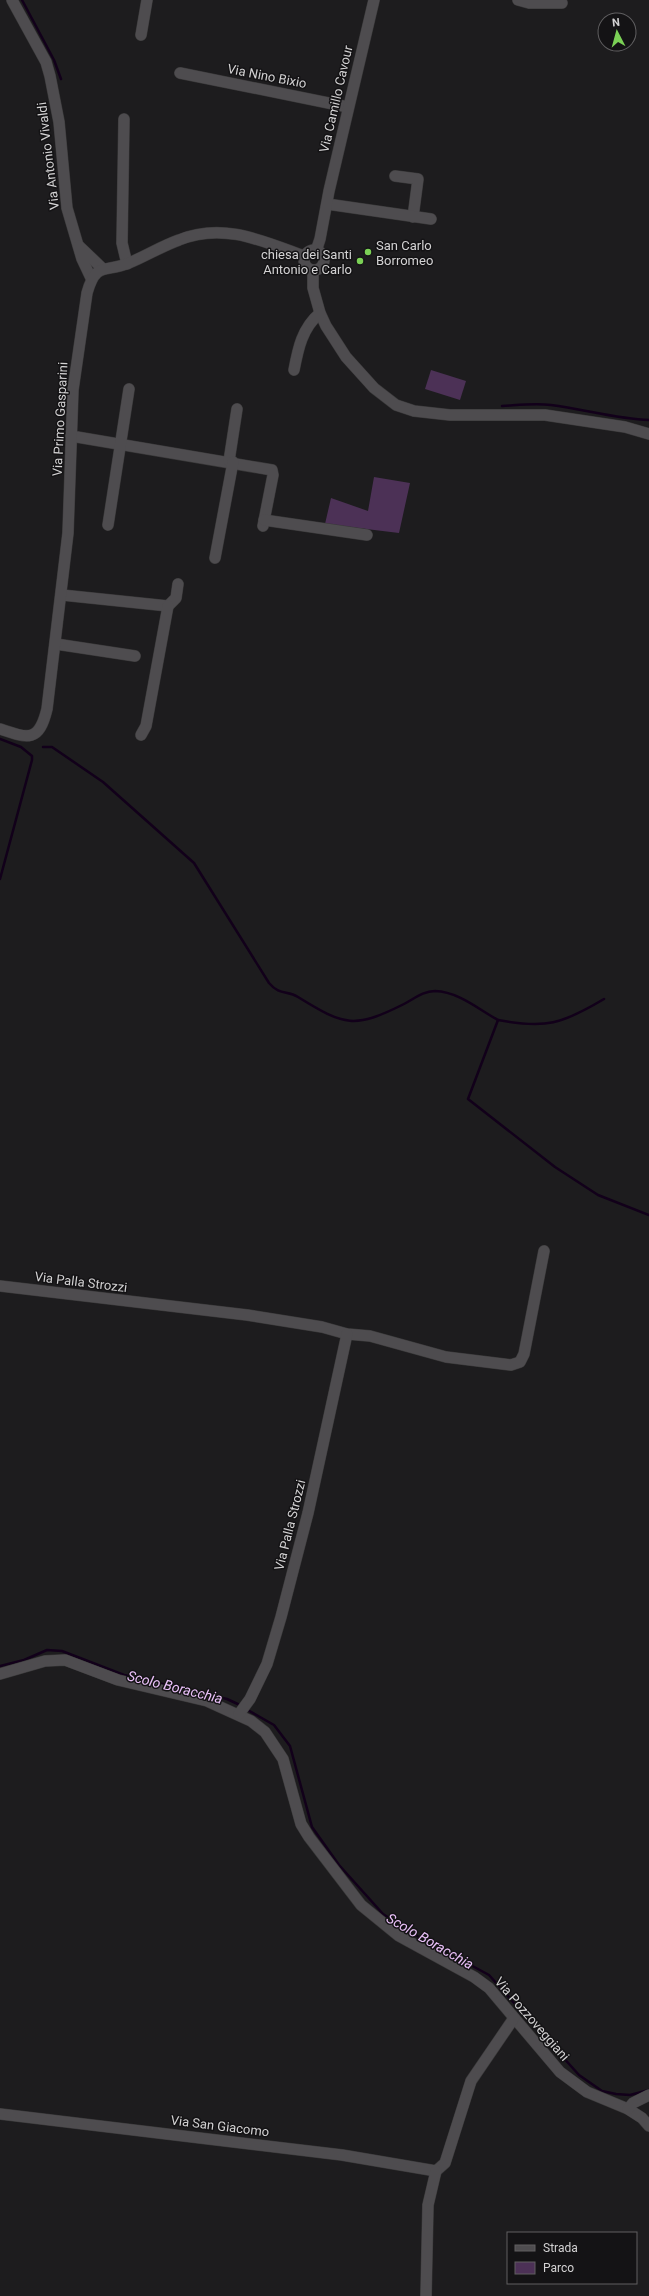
<svg xmlns="http://www.w3.org/2000/svg" width="649" height="2296" viewBox="0 0 649 2296" font-family="Roboto,sans-serif">
<style>
.green{fill:#4c3156}
.lines{fill:none;stroke-linecap:round;stroke-linejoin:round}
.stream{stroke:#12001a;stroke-width:2.5}
.minor-casing{stroke:#393839;stroke-width:12}
.minor{stroke:#4e4c4f;stroke-width:11}
.poi-dot{fill:#7bd156;stroke:#141315;stroke-width:1.5}
.labels{text-anchor:middle;dominant-baseline:central;stroke-width:3;stroke-linejoin:round;paint-order:stroke}
.street-label{font-size:13px;fill:#d3d2d3;stroke:#141315}
.poi-label{font-size:13px;fill:#d3d2d3;stroke:#141315;text-anchor:start}
.water-label{font-size:14px;font-style:italic;fill:#eac1f9;stroke:#141315}
</style>
<rect width="100%" height="100%" fill="#1d1c1e"/>
<g class="green">
<path d="M431,370L466,381L460,400L425,389Z"/>
<path d="M374,477L410,483L399,533L325,524L331,498L368,511Z"/>
</g>
<g class="lines">
<g class="stream">
<path d="M22,0L54,60L61,79"/>
<path d="M502,406C519,405 535,403 551,405C584,409 616,419 649,420"/>
<path d="M0,739L21,747L32,756V760L0,879"/>
<path d="M43,747H52L103,782L194,863L269,983C280,996 287,990 298,997C345,1026 354,1029 404,1004C414,999 423,991 435,991C459,992 478,1009 498,1020L468,1099L555,1167L598,1195L649,1215"/>
<path d="M498,1020C546,1029 562,1024 604,999"/>
<path d="M0,1666L24,1660L47,1650L62,1651L124,1675L227,1699L242,1706"/>
<path d="M246,1709L274,1725L290,1746L312,1827L339,1865L383,1914L408,1931L489,1975L579,2075L602,2091L616,2094L630,2095L649,2090"/>
</g>
<g class="minor-casing">
<g id="minor">
<path d="M12,0L46,62L50,76L59,122L67,208L82,259L91,278"/>
<path d="M518,0L529,3H562"/>
<path d="M141,35L147,0"/>
<path d="M180,73L348,107"/>
<path d="M124,119L122,243L127,264"/>
<path d="M395,176L418,179L413,217"/>
<path d="M327,204L431,219"/>
<path d="M79,246L103,269"/>
<circle cx="314" cy="260" r="10"/>
<path d="M316,251L320,239L329,191L374,0"/>
<path d="M313,270V288L320,313L326,326L346,357L374,388L396,405L414,411L450,415H545L625,427L649,434"/>
<path d="M294,370C298,349 302,328 320,313"/>
<path d="M71,436L272,470L273,475L263,526"/>
<path d="M229,461L237,409"/>
<path d="M264,520L367,535"/>
<path d="M108,525L129,389"/>
<path d="M215,558L233,462"/>
<path d="M62,595L168,606"/>
<path d="M168,606L176,598L178,584"/>
<path d="M56,644L135,656"/>
<path d="M0,729C29,739 39,742 47,709L68,533L73,390L87,293C96,261 105,273 129,263C146,256 162,246 179,240C223,222 263,241 304,256"/>
<path d="M141,735L146,726L168,606"/>
<path d="M0,1286L247,1315L322,1327L347,1334L370,1336L446,1357L511,1365L520,1362L524,1354L544,1251"/>
<path d="M0,1674L45,1661L65,1660L118,1680L207,1701L251,1721L265,1732L283,1759L301,1824L309,1837L361,1905L399,1936L474,1977L489,1988L560,2072L587,2092L628,2109L642,2118L649,2126"/>
<path d="M239,1714L250,1699L267,1664L281,1617L308,1513L347,1334"/>
<path d="M628,2109L633,2103L649,2095"/>
<path d="M0,2114L342,2155L436,2171L445,2163L471,2081L514,2018"/>
<path d="M426,2296L428,2205L436,2171"/>
</g>
</g>
<use href="#minor" class="minor"/>
</g>
<g class="poi-dot">
<circle cx="368" cy="252" r="4"/>
<circle cx="360" cy="261" r="4"/>
</g>
<g class="labels">
<g class="street-label">
<text transform="translate(267 76) rotate(11)">Via Nino Bixio</text>
<text transform="translate(336 99) rotate(-77)">Via Camillo Cavour</text>
<text transform="translate(48 156) rotate(-97)">Via Antonio Vivaldi</text>
<text transform="translate(60 419) rotate(-87)">Via Primo Gasparini</text>
<text transform="translate(81 1282) rotate(7)">Via Palla Strozzi</text>
<text transform="translate(290 1525) rotate(-76)">Via Palla Strozzi</text>
<text transform="translate(532 2019) rotate(49)">Via Pozzoveggiani</text>
<text transform="translate(220 2126) rotate(7)">Via San Giacomo</text>
</g>
<g class="poi-label">
<text x="376" y="245">San Carlo<tspan x="376" dy="15">Borromeo</tspan></text>
<text x="352" y="254" text-anchor="end">chiesa dei Santi<tspan x="352" dy="15">Antonio e Carlo</tspan></text>
</g>
<g class="water-label">
<text transform="translate(175 1687) rotate(14)">Scolo Boracchia</text>
<text transform="translate(430 1941) rotate(30)">Scolo Boracchia</text>
</g>
</g>
<rect x="507" y="2232" width="130" height="52" fill="#141315" stroke="#605f61"/>
<rect x="515" y="2245" width="20" height="6" fill="#4e4c4f" stroke="#605f61"/>
<text x="543" y="2252" font-size="12" fill="#d3d2d3">Strada</text>
<rect x="515" y="2262" width="20" height="12" fill="#4c3156" stroke="#605f61"/>
<text x="543" y="2272" font-size="12" fill="#d3d2d3">Parco</text>
<g transform="translate(617 32) rotate(354)"><circle r="19" fill="#141315" stroke="#605f61"/>
<path d="M0-3L7 15L0 10L-7 15Z" fill="#7bd156"/>
<text y="-6" font-size="11" font-weight="bold" text-anchor="middle" fill="#d3d2d3">N</text>
</g>
</svg>
